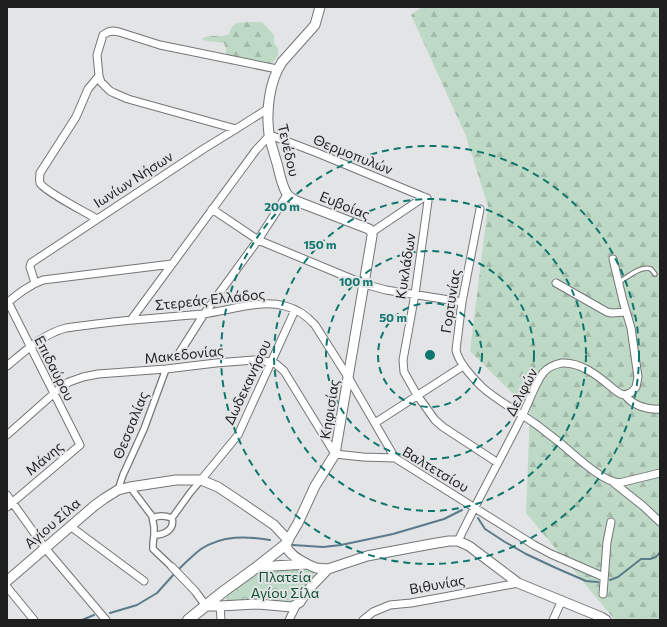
<svg xmlns="http://www.w3.org/2000/svg" width="667" height="627" viewBox="0 0 667 627" font-family="Commissioner,sans-serif">
  <style>
    .forest { fill: url(#forest-firs) }
    .park { fill: url(#park-crowns) }
    .lines { fill: none; stroke-linecap: round; stroke-linejoin: round }
    .stream { stroke: #5b7b8a; stroke-width: 2 }
    .service-casing { stroke: #747577; stroke-width: 5.5 }
    .pedestrian-casing { stroke: #747577; stroke-width: 8 }
    .minor-casing { stroke: #747577; stroke-width: 9 }
    .tertiary-casing { stroke: #747577; stroke-width: 11 }
    .secondary-casing { stroke: #747577; stroke-width: 12 }
    .service { stroke: #fff; stroke-width: 3.5 }
    .pedestrian { stroke: #fff; stroke-width: 5.5 }
    .minor { stroke: #fff; stroke-width: 7 }
    .tertiary { stroke: #fff; stroke-width: 9 }
    .secondary { stroke: #fff; stroke-width: 10 }
    .ring { fill: none; stroke: #0f766e; stroke-width: 2; stroke-dasharray: 7 5 }
    .labels { text-anchor: middle; dominant-baseline: central; stroke-width: 4; stroke-linejoin: round; paint-order: stroke }
    .street-label { font-size: 14px; fill: #1f1f20; stroke: #e3e4e6 }
    .park-label { font-size: 14px; fill: #0f522f; stroke: #e3e4e6 }
    .centre { fill: #0f766e; stroke: #e3e4e6; stroke-width: 2 }
    .ring-label { font-size: 12px; text-anchor: middle; font-weight: bold; fill: #0f766e; stroke: #e3e4e6; stroke-width: 4; stroke-linejoin: round; paint-order: stroke }
  </style>
  <defs>
    <pattern id="forest-firs" width="22" height="20" patternUnits="userSpaceOnUse"><rect width="22" height="20" fill="#bed9c6"/><path d="M5 1l3.5 6h-7zM16 11l3.5 6h-7z" fill="#a3baaa"/></pattern>
    <pattern id="park-crowns" width="20" height="18" patternUnits="userSpaceOnUse"><rect width="20" height="18" fill="#bed9c6"/><path d="M2 6a3 3 0 1 1 6 0M12 15a3 3 0 1 1 6 0" fill="none" stroke="#a3baaa"/></pattern>
  </defs>
  <rect width="100%" height="100%" fill="#e3e4e6"/>
  <path class="forest" d="M422 7H660V620H615L526 513 530 411 470 351 488 206 466 136 411 15Z
    M248 22H262L274 35V43L278 48V55L271 65 226 55V49L224 43C215 41 210 43 202 39 211 32 219 39 229 34 233 22 236 23 248 22Z"/>
  <path class="park" d="M310 567 314 570V576L298 596 291 601 283 603 273 601 254 600 232 603 227 600V594L251 575 265 570Z"/>
  <g class="lines">
    <path class="stream" d="M478 518 485 529 505 542 526 554 556 568 586 581 598 582
      M293 545 323 547 341 545 393 534 444 519 462 510
      M178 570C185 563 193 555 201 549 223 535 246 536 270 540
      M610 580 618 577 641 559H650L656 557 660 552
      M110 613 137 605 157 593 175 573
      M82 620 94 615"/>
    <defs>
      <path id="service" d="M619 282C628 277 641 265 651 269L655 274"/>
      <path id="pedestrian" d="M130 487 152 516 154 527V535
        M118 490 123 475 144 429 166 369
        M153 518C159 515 166 516 172 518
        M172 567 153 549V544L154 535C164 535 175 530 172 518L190 493 201 480"/>
      <path id="minor" d="M236 129 128 99 114 93 110 91 101 82 99 76 97 55 103 35 108 32 113 31 119 32 160 45 277 69
        M212 209 258 240 364 284 386 290 462 302
        M480 209 462 302 456 350C458 362 473 378 482 387 499 402 519 412 537 425 547 433 557 440 566 448 579 459 602 481 619 483L660 473
        M97 219C87 213 44 191 40 183 39 180 40 176 40 173L76 117 88 89 99 76
        M372 232 424 197
        M613 259 623 301 631 328 638 377 636 387 632 392 625 395
        M35 283 30 267 31 263 205 148 236 129 269 108
        M556 283 607 312 612 313 626 312
        M7 303C18 294 29 285 43 280L172 264
        M131 320 256 150 270 135 315 152 424 197 427 198 428 201 415 294 403 360 404 372 417 395 435 420 443 427 498 463
        M180 352 204 314 258 240 287 195
        M7 366C25 351 43 334 66 328 88 325 110 322 133 320 156 318 180 316 203 314 228 311 259 299 285 306 297 309 307 316 315 325L348 377 395 458
        M375 423 463 366
        M7 435 60 388 69 382 83 377 98 374 166 369 216 363 254 360 271 362 276 364 284 371 335 454 363 457 395 458 534 545 551 554 604 577
        M201 480 238 435 295 310
        M614 483 643 506 660 522
        M7 495 45 548 106 620
        M7 507 80 445 8 302
        M70 526 144 581
        M458 541C477 501 499 462 519 422 528 406 533 387 543 373 547 368 555 364 562 363 580 362 597 375 610 386 615 390 619 395 625 395 633 406 648 410 660 409
        M172 567 195 591 206 606
        M7 587 34 620
        M603 594 607 542 611 522
        M220 606 221 620
        M289 620 297 604
        M363 620 373 612 390 605 411 603 444 597 518 583
        M553 620 562 600"/>
      <path id="tertiary" d="M285 545C290 555 298 559 307 564
        M257 567 307 564 316 568 328 569 367 556 431 544 449 541H458L469 546 518 583 601 617 606 620
        M7 581 94 506 105 498 118 490 130 487 176 480H201L218 487 242 503 274 525 288 540 298 523 315 486 335 454 372 236V232L369 229 296 201C293 199 289 197 287 194 282 186 280 176 278 167 275 156 271 145 269 134 266 111 269 82 282 62L315 25 320 7
        M206 606H220L258 604 292 607 300 602 307 591 328 569"/>
      <path id="secondary" d="M188 620 224 591 257 567 285 545 288 540"/>
    </defs>
    <use href="#service" class="service-casing"/>
    <use href="#pedestrian" class="pedestrian-casing"/>
    <use href="#minor" class="minor-casing"/>
    <use href="#tertiary" class="tertiary-casing"/>
    <use href="#secondary" class="secondary-casing"/>
    <use href="#service" class="service"/>
    <use href="#pedestrian" class="pedestrian"/>
    <use href="#minor" class="minor"/>
    <use href="#tertiary" class="tertiary"/>
    <use href="#secondary" class="secondary"/>
  </g>
  <g class="ring">
    <circle cx="430" cy="355" r="52"/>
    <circle cx="430" cy="355" r="104"/>
    <circle cx="430" cy="355" r="156"/>
    <circle cx="430" cy="355" r="209"/>
  </g>
  <g class="labels">
    <g class="street-label">
      <text transform="translate(289 150) rotate(77)">Τενέδου</text>
      <text transform="translate(353 154) rotate(22)">Θερμοπυλών</text>
      <text transform="translate(133 179) rotate(-33)">Ιωνίων Νήσων</text>
      <text transform="translate(345 205) rotate(22)">Ευβοίας</text>
      <text transform="translate(405 266) rotate(-81)">Κυκλάδων</text>
      <text transform="translate(210 299) rotate(-6)">Στερεάς Ελλάδος</text>
      <text transform="translate(450 301) rotate(-81)">Γορτυνίας</text>
      <text transform="translate(184 354) rotate(-6)">Μακεδονίας</text>
      <text transform="translate(55 368) rotate(63)">Επιδαύρου</text>
      <text transform="translate(247 382) rotate(-65)">Δωδεκανήσου</text>
      <text transform="translate(521 392) rotate(-62)">Δελφών</text>
      <text transform="translate(329 409) rotate(-81)">Κηφισίας</text>
      <text transform="translate(130 425) rotate(-68)">Θεσσαλίας</text>
      <text transform="translate(44 458) rotate(-40)">Μάνης</text>
      <text transform="translate(436 469) rotate(31)">Βαλτετσίου</text>
      <text transform="translate(52 523) rotate(-41)">Αγίου Σίλα</text>
      <text transform="translate(437 584) rotate(-10)">Βιθυνίας</text>
    </g>
    <g class="park-label">
      <text x="285" y="576">Πλατεία<tspan x="285" dy="16">Αγίου Σίλα</tspan></text>
    </g>
  </g>
  <circle cx="430" cy="355" r="6" class="centre"/>
  <g class="ring-label">
    <text x="282" y="211">200 m</text>
    <text x="320" y="249">150 m</text>
    <text x="356" y="286">100 m</text>
    <text x="393" y="322">50 m</text>
  </g>
  <rect width="667" height="627" fill="none" stroke="#1f1f20" stroke-width="16"/>
</svg>
